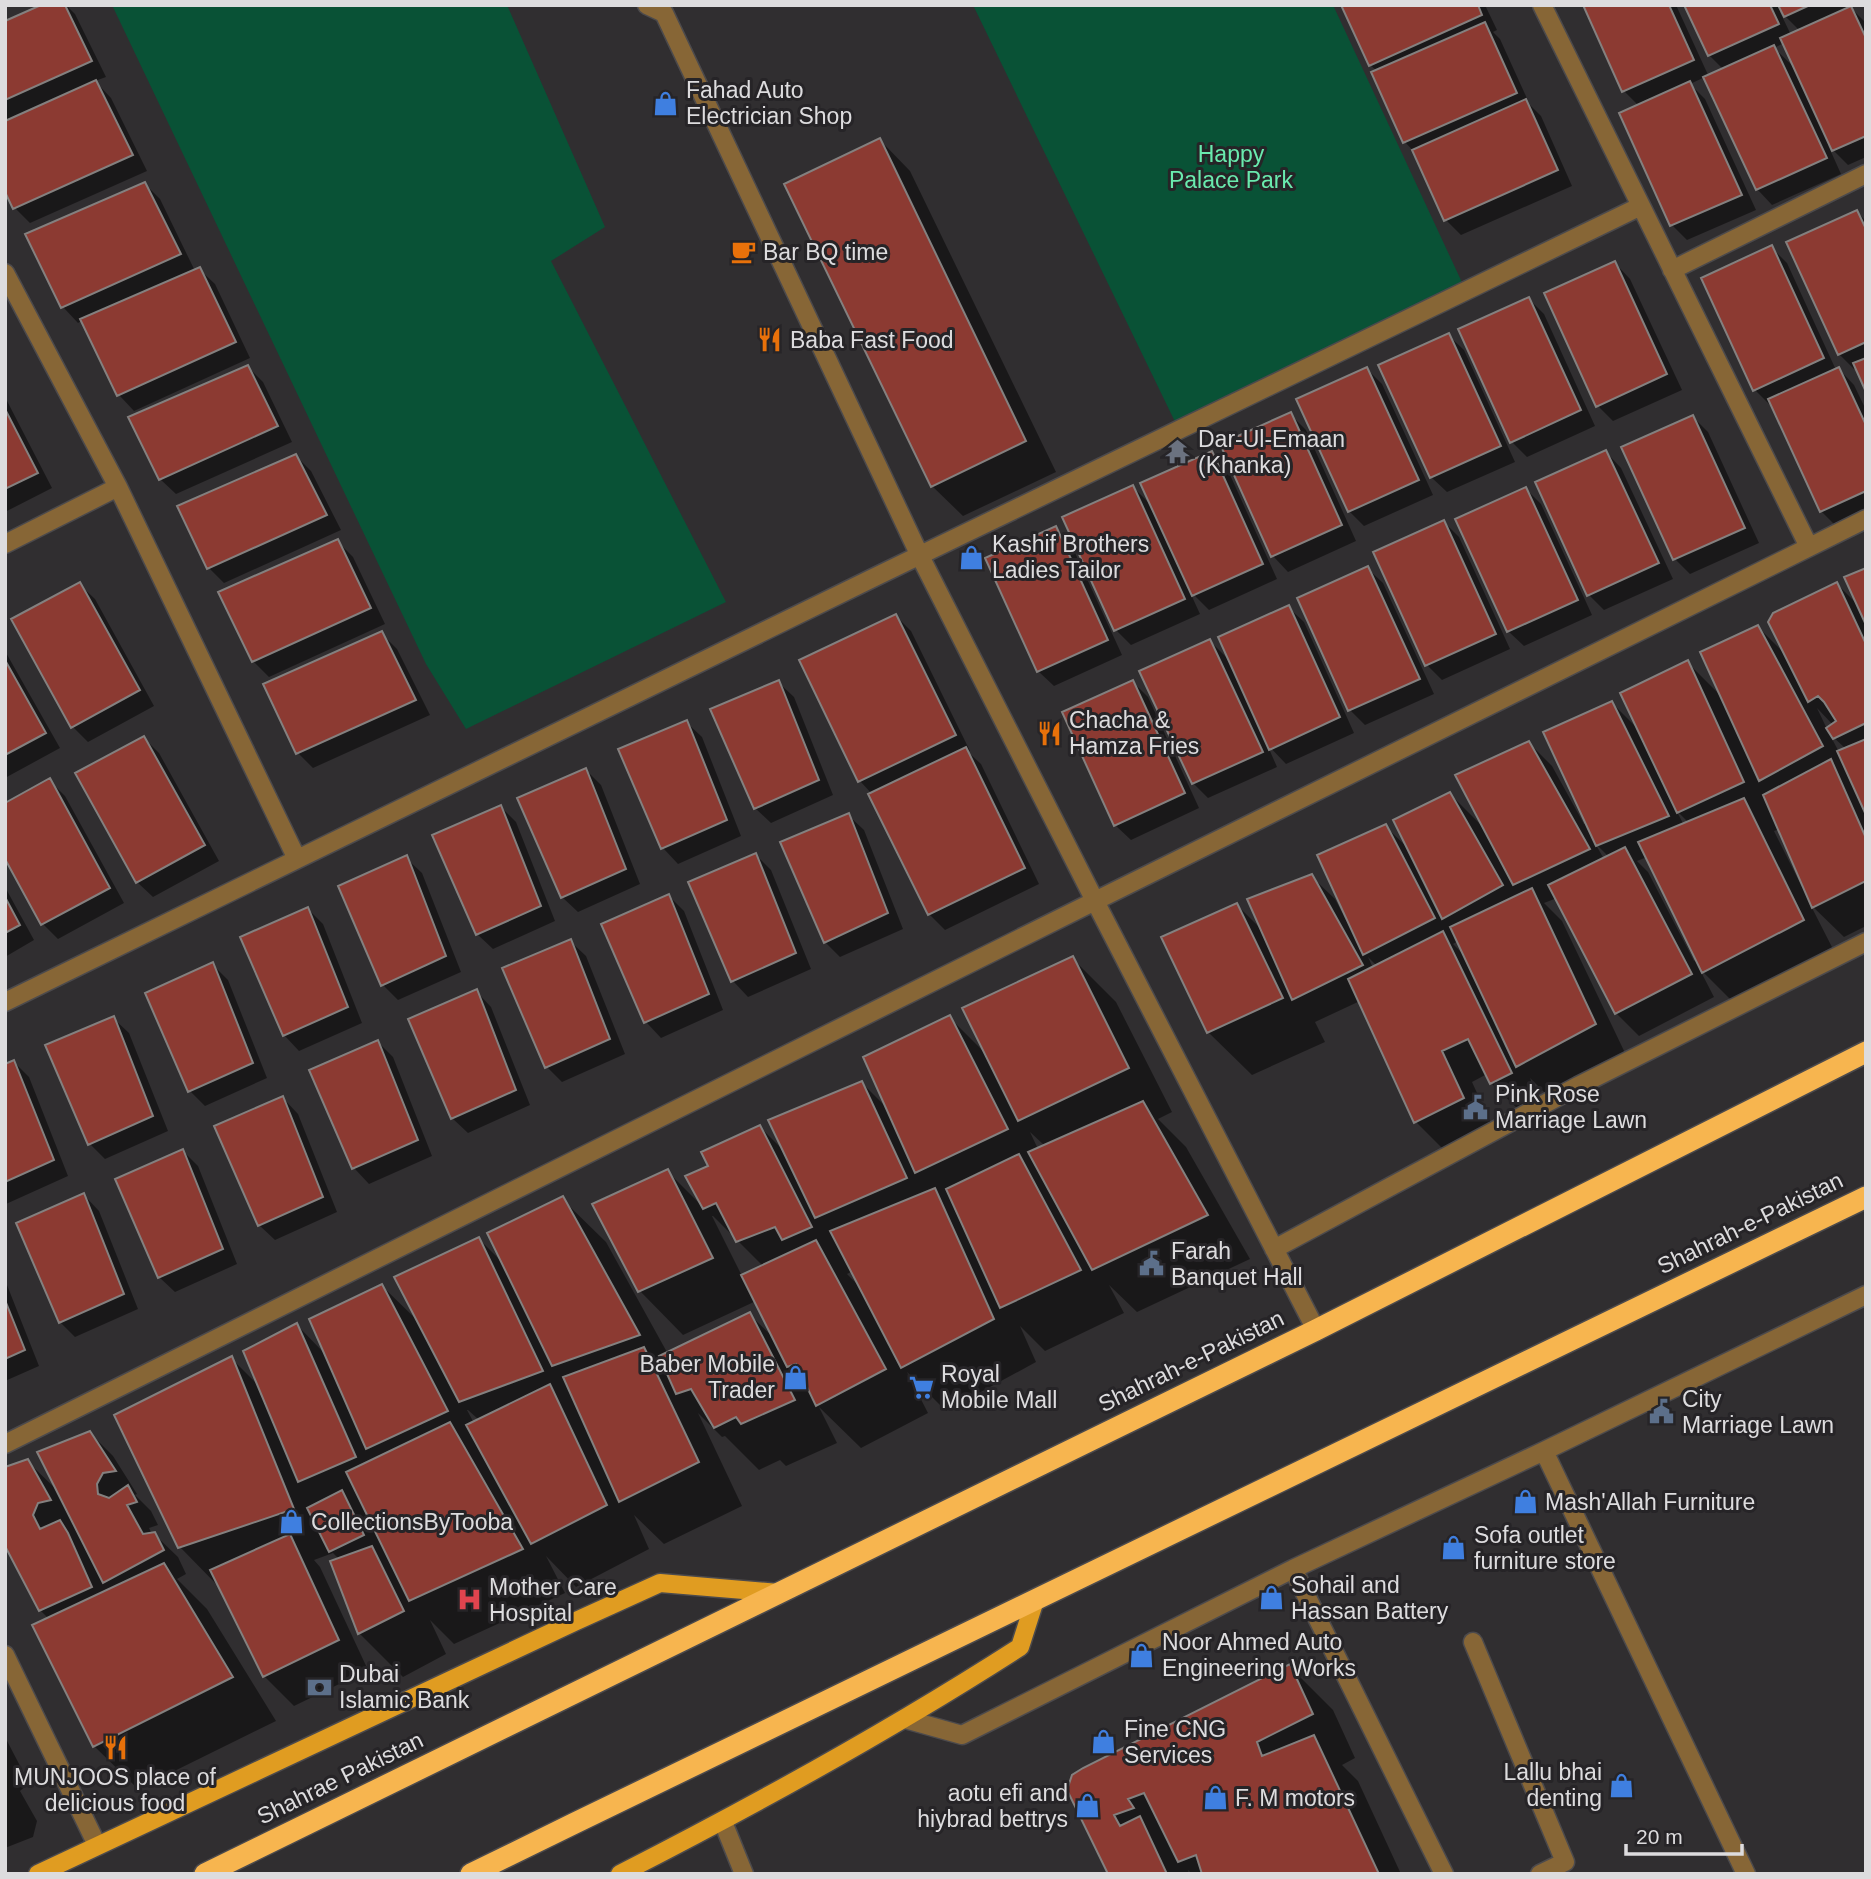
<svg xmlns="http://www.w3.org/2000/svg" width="1871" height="1879" viewBox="0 0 1871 1879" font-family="Helvetica,sans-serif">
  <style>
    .green { fill: #095236 }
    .shadow { fill: #0007; fill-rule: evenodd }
    .building { fill: #8c3a32; stroke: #84807f; stroke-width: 2 }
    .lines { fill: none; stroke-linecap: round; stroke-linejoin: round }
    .minor-casing { stroke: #4c4a4c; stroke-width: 21 }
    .major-casing { stroke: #4c4a4c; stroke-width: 21 }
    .highway-casing { stroke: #4c4a4c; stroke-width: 24 }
    .minor { stroke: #876636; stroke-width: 18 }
    .major { stroke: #e09c21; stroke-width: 18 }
    .highway { stroke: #f7b54f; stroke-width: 21 }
    .labels { text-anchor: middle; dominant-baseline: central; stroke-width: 6; stroke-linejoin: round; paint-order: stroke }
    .poi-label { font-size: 23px; fill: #dddcde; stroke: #262427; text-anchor: start }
    .park-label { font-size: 23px; fill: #69eaae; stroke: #262427 }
    .street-label { font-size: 23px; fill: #dddcde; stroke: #262427 }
  </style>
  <rect width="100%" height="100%" fill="#302e30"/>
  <path class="green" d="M112 5H507L605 227 551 261 726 602 466 729 426 664Z
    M973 5H1333L1466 291 1179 430Z"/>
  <path class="shadow" d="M46 5H66L75 14 106 77 95 81 111 98 147 171 30 223 15 208 5 188V23Z
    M1343 5H1485L1497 30 1493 32 1500 39 1530 105 1541 116 1572 186 1461 235 1446 220 1416 154 1405 142 1373 73 1377 71 1370 65Z
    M1585 5H1676L1709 77 1724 70 1709 55 1686 5H1858L1851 8 1866 23V157L1848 165 1828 145 1841 174 1772 205 1757 189 1705 77 1690 84 1705 99 1756 210 1687 240 1672 225 1639 106 1624 91ZM1780 12H1781L1800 31 1791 35ZM1784 43 1796 69 1774 48Z
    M880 140 910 171 1056 472 963 516 932 486Z
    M145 184 160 199 195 271 199 269 215 284 250 358 134 411 119 395 83 320 78 323 63 307Z
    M1857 212 1866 221V388L1857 368 1854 369 1839 354Z
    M1771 247 1787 263 1836 370 1839 369 1854 385 1866 410V513L1836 526 1821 511 1772 404 1770 405 1754 389Z
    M1615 263 1630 279 1682 390 1613 421 1598 406Z
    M1529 299 1544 314 1595 426 1527 457 1512 442Z
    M1448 335 1464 350 1515 462 1447 492 1431 477Z
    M248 367 263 382 292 442 176 494 160 479Z
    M1367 369 1382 384 1433 495 1364 526 1349 511Z
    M5 397 52 488 5 512Z
    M1290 414 1306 430 1356 541 1288 572 1273 556Z
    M1693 417 1708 432 1759 543 1690 574 1675 559Z
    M1606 452 1621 468 1673 579 1604 610 1589 595Z
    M1211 453 1227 468 1277 579 1209 610 1189 590 1200 614 1131 645 1116 630 1133 487 1153 507Z
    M296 456 311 471 341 530 224 583 209 568Z
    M1526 489 1541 504 1592 615 1524 646 1508 631Z
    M1444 522 1459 537 1510 649 1442 680 1427 665Z
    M1056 528 1071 544 1122 655 1054 686 1038 671Z
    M337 541 353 557 385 624 269 677 253 661Z
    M1367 568 1383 583 1434 694 1365 725 1350 710Z
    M1866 570V926L1844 937 1810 904 1834 951 1734 1003 1699 968 1714 997 1639 1036 1616 1013 1557 898 1544 903 1562 921 1626 1055 1548 1096 1530 1078 1542 1103 1522 1113 1491 1083 1487 1074 1472 1082 1493 1128 1446 1152 1416 1122 1360 1001 1315 1022 1325 1042 1252 1075 1208 1032 1237 905 1263 931 1311 876 1335 899 1346 920 1349 919 1385 826 1409 849 1450 794 1484 828 1529 743 1552 766 1584 824 1587 823 1612 703 1639 730 1688 663 1721 696 1758 627 1786 655 1837 584 1859 606ZM1817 708 1833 725 1827 729ZM1830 735H1831L1846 749 1839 752ZM1677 812H1678L1689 823 1684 825ZM1780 829 1805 886 1802 887 1774 831ZM1596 845H1597L1609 857 1604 859ZM1647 857 1697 959 1694 961 1648 872 1637 861ZM1458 941 1465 956 1453 944ZM1368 957 1377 966 1373 968Z
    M79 584 95 599 154 706 88 742 73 727Z
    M1288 607 1304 622 1354 733 1286 764 1267 744 1277 767 1208 798 1193 783 1210 641 1230 661Z
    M896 616 911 631 970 751 968 752 981 764 1039 884 945 930 929 914 872 794 860 781Z
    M382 634 397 649 430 715 313 768 298 753Z
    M5 651 60 748 5 778Z
    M778 682 794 697 833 795 771 823 755 808Z
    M1133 682 1148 697 1199 808 1131 840 1115 825Z
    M686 722 702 737 741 836 678 864 663 848Z
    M144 738 159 753 219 861 153 897 137 882Z
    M586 770 601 785 640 884 578 912 562 897Z
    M50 781 65 796 124 903 58 939 43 924 5 855Z
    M501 807 516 822 555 921 493 949 477 934Z
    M848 815 864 830 903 929 840 957 825 942Z
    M756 855 771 870 811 969 748 997 733 981Z
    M406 858 422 873 461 972 398 1000 383 985Z
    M5 887 34 940 5 957Z
    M669 896 684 911 723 1010 661 1038 646 1022 603 925Z
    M308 909 323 924 362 1023 299 1051 284 1035Z
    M570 941 586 956 625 1054 562 1082 547 1067Z
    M1072 958 1116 1002 1172 1112 1158 1119 1186 1147 1250 1259 1137 1312 1109 1285 1124 1313 1045 1351 1020 1326 1036 1362 946 1411 907 1372 928 1413 861 1448 819 1407 837 1443 786 1466 780 1460 759 1470 725 1436 722 1437 698 1413 742 1506 664 1544 634 1515 649 1549 576 1587 546 1556 565 1593 454 1644 430 1620 446 1654 403 1677 359 1633 340 1560 333 1553 314 1560 320 1567 368 1670 294 1706 264 1676 220 1588 180 1547 232 1359 260 1387 297 1325 327 1356 382 1286 418 1321 479 1239 504 1264 562 1199 606 1242 668 1354 749 1314 774 1338 756 1301 683 1335 640 1291 595 1205 668 1172 702 1206 710 1167 760 1127 785 1152 862 1083 889 1110 949 1017 985 1053ZM1030 1132 1045 1146 1038 1149ZM712 1216H713L763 1266 742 1276ZM853 1271 860 1287 847 1274ZM467 1410H468L479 1420 474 1423Z
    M213 965 228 980 267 1078 205 1106 190 1091Z
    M476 991 491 1007 530 1105 468 1133 452 1118Z
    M113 1018 129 1033 168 1131 105 1159 90 1144Z
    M378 1042 393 1057 432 1156 369 1184 354 1168 312 1071Z
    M14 1062 29 1077 68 1176 6 1204 5 1066Z
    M283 1098 298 1114 337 1212 275 1240 259 1225Z
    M183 1151 198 1166 237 1264 175 1292 159 1277Z
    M84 1195 99 1211 138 1309 75 1337 60 1322Z
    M5 1280 39 1366 5 1381Z
    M90 1433 113 1456 137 1494 135 1495 151 1511 158 1525 149 1528 152 1534H154L178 1557 186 1574 177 1579 207 1609 276 1721 138 1789 94 1746 49 1619 40 1610 27 1461 58 1491Z
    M1289 1666 1333 1710 1355 1758 1342 1765 1358 1781 1401 1874H1192L1188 1870 1189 1874H1110L1069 1790Z
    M5 1737 29 1783 20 1791 37 1821 33 1837 5 1848Z"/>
  <path class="building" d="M41 5H65L92 61 5 100V21Z
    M1341 5H1478L1482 15 1369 66Z
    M1583 5H1669L1694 60 1622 92Z
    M1684 5H1770L1779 24 1708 56Z
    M1778 5H1810L1784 17Z
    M1851 6 1866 38V136L1832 151 1780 38Z
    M1485 22 1517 93 1403 143 1371 72Z
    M1774 45 1827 158 1756 190 1703 77Z
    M96 80 133 155 13 209 5 192V121Z
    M1690 81 1742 195 1670 226 1619 113Z
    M1526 99 1558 170 1444 221 1412 150Z
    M880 138 1026 441 931 487 784 184Z
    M145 182 181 254 61 308 25 234Z
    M1857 210 1866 229V342L1838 355 1786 242Z
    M1772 245 1824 358 1753 391 1701 278Z
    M1615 261 1667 374 1596 407 1544 293Z
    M200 267 236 342 117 396 80 319Z
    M1529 297 1581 410 1510 443 1458 329Z
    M1449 333 1501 446 1430 478 1378 365Z
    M1866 358V392L1853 363Z
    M248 365 278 426 159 480 128 417Z
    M1367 367 1419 480 1348 512 1296 399Z
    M1839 367 1866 425V491L1820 512 1768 399Z
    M5 409 38 473 5 489Z
    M1291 412 1342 525 1271 557 1220 444Z
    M1693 415 1745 528 1673 560 1621 447Z
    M1606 450 1659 563 1587 596 1535 482Z
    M1212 451 1263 564 1192 596 1140 483Z
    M296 454 327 515 207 569 177 506Z
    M1133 485 1185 599 1114 631 1062 517Z
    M1526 487 1578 600 1507 632 1455 519Z
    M1444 520 1496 634 1425 666 1373 552Z
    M1056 526 1108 640 1037 672 985 558Z
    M338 539 371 608 252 662 218 592Z
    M1368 566 1420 679 1348 711 1297 598Z
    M1866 568V625L1844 577Z
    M80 582 140 690 71 728 11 619Z
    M1837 582 1866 644V723L1833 739 1826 728 1836 721 1824 702 1818 696 1808 702 1768 622 1773 613Z
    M1289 605 1340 717 1269 750 1218 637Z
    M896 614 956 735 858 782 799 660Z
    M1758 625 1823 746 1759 781 1700 652Z
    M382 631 416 700 296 754 263 684Z
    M1210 639 1263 752 1192 784 1139 671Z
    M5 660 46 733 5 755Z
    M1688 660 1744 782 1677 813 1620 693Z
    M779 680 819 780 754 809 710 709Z
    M1133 680 1185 793 1114 826 1062 712Z
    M1612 701 1669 816 1596 846 1543 732Z
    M687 720 727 820 661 849 618 749Z
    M144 736 205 845 136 883 75 773Z
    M1866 739V815L1837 751Z
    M1529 741 1590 849 1513 885 1455 775Z
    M966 747 1025 868 928 915 868 794Z
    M1831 759 1866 838V881L1812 908 1763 795Z
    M586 768 626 869 561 898 517 798Z
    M50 778 110 888 41 925 5 859V803Z
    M1450 792 1503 885 1442 919 1393 820Z
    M1744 798 1804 920 1702 973 1638 842Z
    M501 805 541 906 476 935 432 835Z
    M849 813 888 913 824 943 780 842Z
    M1386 824 1435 918 1363 955 1317 855Z
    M1625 847 1692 974 1615 1014 1548 885Z
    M756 853 796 953 731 982 688 882Z
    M407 855 446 956 381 986 338 886Z
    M1312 874 1363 965 1292 1000 1247 899Z
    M1532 888 1596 1024 1516 1067 1450 927Z
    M669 894 709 994 644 1023 601 924Z
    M5 897 20 925 5 933Z
    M1237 903 1283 998 1207 1033 1161 937Z
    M308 907 348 1007 283 1036 240 937Z
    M1443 931 1512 1073 1490 1084 1468 1039 1442 1051 1464 1098 1414 1123 1348 979Z
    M571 939 610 1039 545 1068 502 968Z
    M1073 956 1129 1068 1018 1121 962 1008Z
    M213 962 253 1063 188 1092 145 993Z
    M477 989 516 1090 451 1119 408 1019Z
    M950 1015 1008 1129 915 1173 863 1057Z
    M114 1016 153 1116 88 1145 45 1045Z
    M378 1040 418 1140 352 1169 309 1070Z
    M14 1060 54 1160 5 1182V1064Z
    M862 1081 907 1178 815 1218 768 1120Z
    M283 1096 323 1197 258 1226 214 1126Z
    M1143 1101 1208 1215 1092 1270 1028 1152Z
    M760 1125 812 1227 782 1240 775 1227 736 1242 716 1203 703 1209 685 1176 708 1166 701 1152Z
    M183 1149 223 1249 158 1278 115 1179Z
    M1019 1154 1081 1270 1000 1308 946 1189Z
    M668 1169 713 1258 638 1292 592 1204Z
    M935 1188 994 1319 901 1368 830 1231Z
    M84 1193 124 1294 59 1323 16 1223Z
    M563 1196 640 1335 552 1366 487 1233Z
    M479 1237 543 1371 459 1402 394 1277Z
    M816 1240 886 1369 816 1406 796 1364 787 1367 741 1275Z
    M382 1284 448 1411 366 1449 309 1319Z
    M5 1300 25 1350 5 1359Z
    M750 1312 795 1400 741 1424 736 1417 714 1428 691 1389 676 1394 659 1356Z
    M297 1323 356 1457 298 1482 243 1351Z
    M644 1347 699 1462 619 1502 563 1377Z
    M232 1356 294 1509 178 1548 114 1415Z
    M550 1384 607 1505 531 1544 466 1425Z
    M450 1422 523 1549 409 1601 346 1472Z
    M90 1431 116 1471 103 1473 97 1484 98 1494 109 1498 128 1485 137 1502 127 1505 143 1534 155 1532 164 1550 103 1583 37 1452Z
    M28 1459 51 1500 38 1503 33 1515 40 1529 60 1520 68 1533 92 1587 39 1611 5 1546V1467Z
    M342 1490 364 1535 329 1552 307 1508Z
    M290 1534 339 1640 263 1677 210 1570Z
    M372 1546 404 1611 358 1634 330 1561Z
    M164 1563 233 1677 93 1747 32 1625Z
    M1290 1664 1313 1714 1257 1742 1262 1756 1314 1735 1379 1874H1202L1196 1855 1178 1862 1144 1793 1128 1799 1134 1808 1114 1815 1120 1826 1140 1816 1167 1874H1108L1067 1790 1072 1775 1083 1768Z"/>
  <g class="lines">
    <defs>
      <path id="minor" d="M647 5 664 13 920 556 1095 901 1316 1330
        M1542 5 1809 547
        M1672 270 1866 174
        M5 273 118 487 297 859
        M5 544 118 487
        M5 1002 877 576 1641 206
        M1274 1249 1578 1086 1866 942
        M5 1444 1095 901 1866 519
        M1544 1451 1746 1874
        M1293 1569 1444 1874
        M1473 1642 1565 1862 1540 1874
        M5 1655 97 1845
        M905 1719 962 1735 1293 1569 1544 1451 1866 1295
        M723 1822 744 1874"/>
      <path id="major" d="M38 1874 574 1622 660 1583 779 1593
        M620 1874C757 1804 891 1730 1020 1647L1035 1600"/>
      <path id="highway" d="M205 1874 1316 1330 1866 1052
        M471 1874C935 1646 1401 1422 1866 1197"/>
    </defs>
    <use href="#minor" class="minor-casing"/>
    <use href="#major" class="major-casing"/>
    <use href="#highway" class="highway-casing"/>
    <use href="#minor" class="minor"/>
    <use href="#major" class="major"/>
    <use href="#highway" class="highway"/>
  </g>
  <defs>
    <symbol id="shop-bare" viewBox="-9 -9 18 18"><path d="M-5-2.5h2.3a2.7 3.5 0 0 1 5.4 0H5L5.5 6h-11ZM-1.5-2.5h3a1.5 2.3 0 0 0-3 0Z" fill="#3f7fe0" stroke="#262427" stroke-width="2.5" paint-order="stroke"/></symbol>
    <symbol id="cafe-bare" viewBox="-9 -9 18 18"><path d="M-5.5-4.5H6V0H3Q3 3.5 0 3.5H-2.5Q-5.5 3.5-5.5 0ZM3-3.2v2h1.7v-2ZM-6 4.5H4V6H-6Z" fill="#e8710a" stroke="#262427" stroke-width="2.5" paint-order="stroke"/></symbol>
    <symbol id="restaurant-bare" viewBox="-9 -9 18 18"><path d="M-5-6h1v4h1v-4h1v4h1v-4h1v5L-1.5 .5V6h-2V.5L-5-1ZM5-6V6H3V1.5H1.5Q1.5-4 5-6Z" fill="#e8710a" stroke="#262427" stroke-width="2.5" paint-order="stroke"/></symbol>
    <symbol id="temple-bare" viewBox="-9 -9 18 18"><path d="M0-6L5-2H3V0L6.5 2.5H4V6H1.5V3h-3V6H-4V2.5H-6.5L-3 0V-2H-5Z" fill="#6b7280" stroke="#262427" stroke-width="2.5" paint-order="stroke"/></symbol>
    <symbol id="civic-bare" viewBox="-9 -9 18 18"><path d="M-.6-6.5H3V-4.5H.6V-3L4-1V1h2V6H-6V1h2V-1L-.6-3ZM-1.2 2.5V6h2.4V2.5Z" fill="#5c6f8a" stroke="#262427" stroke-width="2.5" paint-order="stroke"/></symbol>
    <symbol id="supermarket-bare" viewBox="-9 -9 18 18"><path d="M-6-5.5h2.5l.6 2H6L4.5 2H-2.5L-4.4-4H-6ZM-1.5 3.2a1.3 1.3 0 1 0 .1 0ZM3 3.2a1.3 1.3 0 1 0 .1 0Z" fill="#3f7fe0" stroke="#262427" stroke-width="2.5" paint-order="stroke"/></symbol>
    <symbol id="hospital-bare" viewBox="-9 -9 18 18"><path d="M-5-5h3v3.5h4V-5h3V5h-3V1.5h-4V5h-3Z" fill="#e0444e" stroke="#262427" stroke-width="2.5" paint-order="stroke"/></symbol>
    <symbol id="bank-bare" viewBox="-9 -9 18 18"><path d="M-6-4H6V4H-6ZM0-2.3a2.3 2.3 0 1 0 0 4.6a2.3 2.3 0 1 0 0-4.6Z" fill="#5c6f8a" stroke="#262427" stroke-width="2.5" paint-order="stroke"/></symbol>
  </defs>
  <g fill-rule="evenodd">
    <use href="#shop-bare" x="648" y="86" width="35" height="35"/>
    <use href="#cafe-bare" x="726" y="234" width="35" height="35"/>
    <use href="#restaurant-bare" x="752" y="322" width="35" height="35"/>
    <use href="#temple-bare" x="1160" y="434" width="35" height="35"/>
    <use href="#shop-bare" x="954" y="540" width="35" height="35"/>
    <use href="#restaurant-bare" x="1032" y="716" width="35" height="35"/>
    <use href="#civic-bare" x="1458" y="1090" width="35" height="35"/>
    <use href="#civic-bare" x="1134" y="1246" width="35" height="35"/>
    <use href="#shop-bare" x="778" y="1360" width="35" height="35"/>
    <use href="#supermarket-bare" x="904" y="1370" width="35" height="35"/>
    <use href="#civic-bare" x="1644" y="1394" width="35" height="35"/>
    <use href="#shop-bare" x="1508" y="1484" width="35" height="35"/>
    <use href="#shop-bare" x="274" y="1504" width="35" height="35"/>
    <use href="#shop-bare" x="1436" y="1530" width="35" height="35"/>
    <use href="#shop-bare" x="1254" y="1580" width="35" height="35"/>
    <use href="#hospital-bare" x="452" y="1582" width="35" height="35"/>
    <use href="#shop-bare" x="1124" y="1638" width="35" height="35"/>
    <use href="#bank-bare" x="302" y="1670" width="35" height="35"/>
    <use href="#shop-bare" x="1086" y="1724" width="35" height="35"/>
    <use href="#restaurant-bare" x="98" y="1730" width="35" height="35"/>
    <use href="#shop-bare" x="1604" y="1768" width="35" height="35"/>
    <use href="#shop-bare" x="1198" y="1780" width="35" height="35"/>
    <use href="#shop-bare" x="1070" y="1788" width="35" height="35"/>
  </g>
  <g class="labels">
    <g class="poi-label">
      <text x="686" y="90">Fahad Auto<tspan x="686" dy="26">Electrician Shop</tspan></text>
      <text x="763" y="252">Bar BQ time</text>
      <text x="790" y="340">Baba Fast Food</text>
      <text x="1198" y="439">Dar-Ul-Emaan<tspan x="1198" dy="26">(Khanka)</tspan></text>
      <text x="992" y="544">Kashif Brothers<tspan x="992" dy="26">Ladies Tailor</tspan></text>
      <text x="1069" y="720">Chacha &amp;<tspan x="1069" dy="26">Hamza Fries</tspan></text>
      <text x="1495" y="1094">Pink Rose<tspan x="1495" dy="26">Marriage Lawn</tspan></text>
      <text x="1171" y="1251">Farah<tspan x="1171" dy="26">Banquet Hall</tspan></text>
      <text x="775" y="1364" text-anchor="end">Baber Mobile<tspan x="775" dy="26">Trader</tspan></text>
      <text x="941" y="1374">Royal<tspan x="941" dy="26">Mobile Mall</tspan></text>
      <text x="1682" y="1399">City<tspan x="1682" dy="26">Marriage Lawn</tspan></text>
      <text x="1545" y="1502">Mash'Allah Furniture</text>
      <text x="311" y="1522">CollectionsByTooba</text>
      <text x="1474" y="1535">Sofa outlet<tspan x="1474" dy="26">furniture store</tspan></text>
      <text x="1291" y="1585">Sohail and<tspan x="1291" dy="26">Hassan Battery</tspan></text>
      <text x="489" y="1587">Mother Care<tspan x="489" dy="26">Hospital</tspan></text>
      <text x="1162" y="1642">Noor Ahmed Auto<tspan x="1162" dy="26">Engineering Works</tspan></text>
      <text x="339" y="1674">Dubai<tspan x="339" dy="26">Islamic Bank</tspan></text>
      <text x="1124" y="1729">Fine CNG<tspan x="1124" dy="26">Services</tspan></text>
      <text x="1602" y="1772" text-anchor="end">Lallu bhai<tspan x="1602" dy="26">denting</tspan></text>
      <text x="115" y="1777" text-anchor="middle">MUNJOOS place of<tspan x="115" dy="26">delicious food</tspan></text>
      <text x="1068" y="1793" text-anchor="end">aotu efi and<tspan x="1068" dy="26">hiybrad bettrys</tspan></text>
      <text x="1235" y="1798">F. M motors</text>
    </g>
    <g class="park-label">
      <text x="1231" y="154">Happy<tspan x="1231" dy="26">Palace Park</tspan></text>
    </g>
    <g class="street-label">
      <text transform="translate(1750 1223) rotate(-26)">Shahrah-e-Pakistan</text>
      <text transform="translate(1191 1361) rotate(-26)">Shahrah-e-Pakistan</text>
      <text transform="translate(340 1778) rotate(-26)">Shahrae Pakistan</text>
    </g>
  </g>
  <rect width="1871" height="1879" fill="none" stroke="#dddcde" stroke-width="14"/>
  <path d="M1626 1844v10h116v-10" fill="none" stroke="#dddcde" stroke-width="3.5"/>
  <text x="1636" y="1844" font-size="21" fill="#dddcde" stroke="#262427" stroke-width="5" paint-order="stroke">20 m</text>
</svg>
